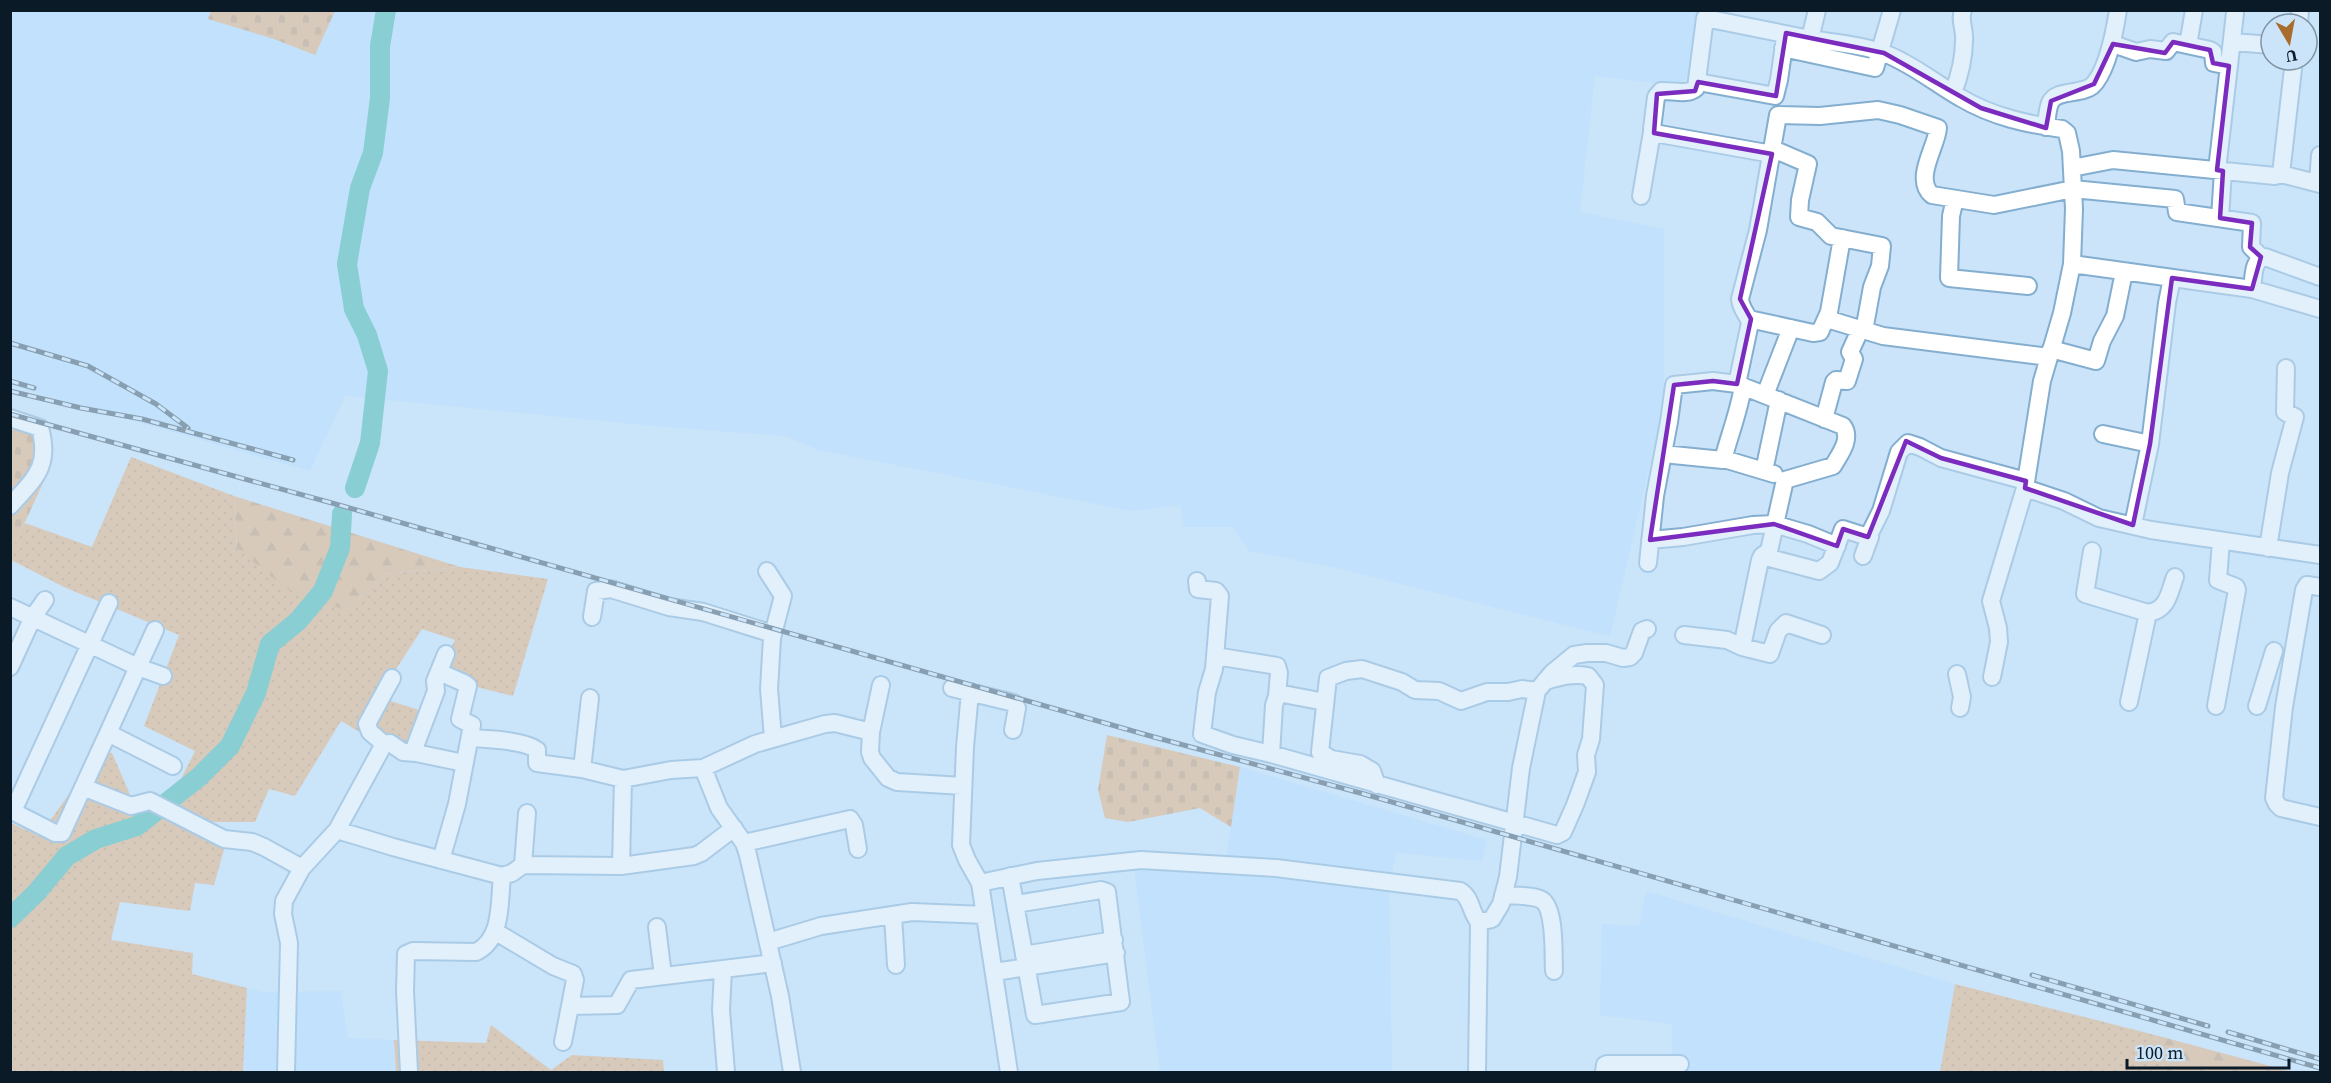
<svg xmlns="http://www.w3.org/2000/svg" width="2331" height="1083" viewBox="0 0 2331 1083" font-family="'Source Serif 4',serif">
  <style>
    .built { fill: #b7defe }
    .grass { fill: url(#grass-dots) }
    .forest { fill: url(#forest-firs) }
    .cemetery { fill: url(#cemetery-stones) }
    .lines { fill: none; stroke-linecap: round; stroke-linejoin: round }
    .river { stroke: #38b3a3; stroke-width: 20 }
    .minor-casing { stroke: #84aecf; stroke-width: 20 }
    .minor { stroke: #fff; stroke-width: 16 }
    .rail-casing { stroke: #394b59; stroke-width: 5 }
    .rail { stroke: #cbe4f9; stroke-width: 3; stroke-dasharray: 9; stroke-linecap: butt }
    .marked { fill: none; stroke: #7b2cbf; stroke-width: 4.5; stroke-linejoin: round }
  </style>
  <defs>
    <pattern id="grass-dots" width="8" height="8" patternUnits="userSpaceOnUse" patternTransform="scale(1.5)"><rect width="8" height="8" fill="#e9aa6f"/><path d="M2 2h.1M6 6h.1" fill="none" stroke="#c69260" stroke-width="1.8" stroke-linecap="round"/></pattern>
    <pattern id="forest-firs" width="22" height="20" patternUnits="userSpaceOnUse" patternTransform="scale(1.5)"><rect width="22" height="20" fill="#e9aa6f"/><path d="M5 1l3.5 6h-7zM16 11l3.5 6h-7z" fill="#c69260"/></pattern>
    <pattern id="cemetery-stones" width="16" height="16" patternUnits="userSpaceOnUse" patternTransform="scale(1.5)"><rect width="16" height="16" fill="#e9aa6f"/><path d="M2 7V4a2 2 0 0 1 4 0v3zM10 15v-3a2 2 0 0 1 4 0v3z" fill="#c69260"/></pattern>
  </defs>
  <rect width="100%" height="100%" fill="#cbe4f9"/>
  <path class="built" d="M10 11H1698L1690 77 1679 86 1595 76 1580 212 1664 229V405L1610 636 1336 568 1249 551 1233 527H1184L1180 505 1132 511 818 450 785 436 665 427 345 396 310 471 11 386Z
    M1240 767 1487 840 1482 861 1397 853 1389 883 1392 1072H1160L1132 853 1226 860Z
    M1646 891 1955 984 1940 1072H1672V1024L1600 1015 1602 924 1639 926Z
    M247 988 262 992 341 991 348 1038 394 1040 396 1072H243Z"/>
  <path class="grass" d="M131 457 234 496 237 548 345 610 386 574 460 567 548 579 513 696 436 677 455 640 422 629 378 697 422 711 405 759 341 721 295 796 269 789 255 822H207L225 846 214 885 195 883 190 911 120 902 111 940 193 953 192 974 247 988 243 1072H11V823L39 836 100 751 112 753 138 813 161 819 195 751 144 726 179 635 64 587 11 560 10 552 25 523 92 547Z
    M1955 984 2155 1035 2164 1072H1940Z
    M491 1025 551 1070 572 1055 663 1060 664 1072H396L394 1040 486 1043Z"/>
  <path class="forest" d="M234 496 460 567 386 574 345 610 285 588 237 548Z
    M2155 1035 2293 1072H2164Z"/>
  <path class="cemetery" d="M211 11V10L335 11 315 55 274 39 208 19Z
    M11 429 47 436 45 479 11 552Z
    M1107 735 1240 767 1231 827 1200 808 1128 822 1105 818 1098 790Z"/>
  <g class="lines">
    <path class="river" d="M355 488 370 443 378 371 367 335 354 309 347 264 360 188 373 153 380 98V46L386 10
      M10 918 36 893 67 856 96 839 137 826 199 777 230 746 256 693 270 644 298 621 323 591 340 548 342 514"/>
    <defs>
      <path id="minor" d="M2299 24 2300 10
        M1810 39C1835 43 1863 45 1886 54 1914 65 1936 84 1961 98 1993 117 2027 124 2062 129L2067 133 2071 151 2074 209 2072 264 2062 313 2042 381 2025 488 1991 601 1998 628 1999 642 1992 677
        M2233 42 2271 45
        M2113 44 2136 52 2150 49 2166 51 2173 42 2210 50 2213 52 2214 63 2229 66
        M2188 45 2194 10
        M1783 48 1875 68 1892 10
        M1698 82 1775 96 1779 80 1785 38
        M1953 93C1960 75 1964 59 1964 40 1965 29 1959 20 1963 10
        M2046 127C2047 120 2047 110 2050 103 2056 89 2081 95 2092 86 2107 72 2115 30 2118 10
        M1773 149 1808 164 1800 200 1799 217 1817 222 1831 236 1882 246 1880 266 1872 287 1864 331
        M1772 154 1654 133 1652 129 1656 97 1661 91C1672 90 1687 96 1696 88L1705 18 1810 39 1817 10
        M2072 168 2113 160 2275 176 2281 174 2294 60
        M2217 170 2235 13
        M2281 174 2320 184
        M2318 183 2320 155
        M1641 196 1652 132
        M1955 199 1951 216 1949 278 2028 286
        M2220 218 2223 171
        M2072 264 2252 289 2320 309
        M2252 289C2254 277 2252 260 2265 257L2320 277
        M1749 319 1813 333 1820 332 1829 312 1842 238
        M1827 319 1883 336 2049 357
        M2051 349 2096 361 2102 341 2115 316 2124 272
        M1737 384 1750 323C1748 314 1741 310 1740 299L1758 230 1778 115 1820 116 1878 110 1900 115 1938 128C1937 146 1913 179 1932 195L1994 205 2073 189 2175 199 2177 212 2252 223 2251 247 2261 257
        M1765 395 1791 328
        M10 418 40 428C51 467 34 479 10 506
        M1824 419 1834 382 1836 380 1847 381 1854 359 1850 352 1860 330
        M2103 434 2150 444
        M1663 454 1723 460C1729 436 1739 412 1743 386
        M1724 459 1774 474
        M1764 471 1779 400
        M2025 488 2064 501 2099 518 2151 530 2320 555
        M2133 525 2150 444 2167 303 2172 278
        M1650 540 1683 537 1753 525 1774 524 1808 534 1837 546
        M2268 548 2280 473 2295 417 2285 412 2286 368
        M2092 551 2085 594 2148 613
        M1762 556 1819 571 1830 563 1843 529 1868 537 1881 511 1899 452 1908 443 1920 447 1941 458 2026 481
        M1863 556 1870 537H1868
        M1648 563 1655 496 1669 422 1674 385 1713 381 1737 384 1843 426C1852 439 1840 454 1833 466L1785 480 1769 551 1762 556 1760 560 1742 647
        M767 571 783 596 772 638 769 689 773 738
        M1197 581 1198 589 1216 591 1220 596 1214 669 1207 692 1202 734 1233 745 1271 754 1557 835 1563 832 1575 805 1587 772 1586 755 1591 739 1595 685 1588 676C1572 673 1560 677 1545 681
        M2320 587 2307 585 2304 590 2284 707 2274 798 2277 804 2281 808 2320 817
        M10 607 138 667 108 733 173 766
        M592 617 596 591 611 589 669 607 703 612 773 634
        M155 630 138 667 163 676
        M1684 635 1727 640 1742 647 1770 654 1778 631 1786 623 1822 635
        M1215 656 1277 666 1279 673 1277 696
        M10 667 33 617 45 600
        M439 672 464 683 468 686 460 719 472 725 457 804 441 860
        M1957 674 1962 697 1960 708
        M881 685 871 732 870 752 872 758 888 778 897 782 963 786
        M952 688 1014 703 1017 708 1013 730
        M970 692 965 747 961 845 967 860 980 883 1009 1072
        M2129 702 2148 613C2168 610 2169 593 2175 577
        M2216 706 2237 590 2236 587 2218 580 2221 541
        M2257 706 2274 651
        M470 738C486 739 524 740 537 750V763L582 769 623 779 671 770 703 768 755 744 825 724 835 723 871 732
        M384 744 370 732 367 724 392 678
        M413 752 436 691 435 681 446 654
        M1271 754 1274 705 1277 696 1283 694 1325 702
        M703 768 719 808 744 843 748 855 780 996 792 1072
        M582 769 590 698
        M1377 785 1372 771 1360 764 1331 759 1320 752 1328 678 1346 671 1362 669 1402 682 1415 690 1439 691 1461 701 1487 692H1508L1522 689 1537 691
        M83 787 131 806 150 801 224 839 252 842 264 847 302 868
        M10 810 55 833H62L108 733
        M13 811 109 603
        M337 830 393 847 502 876
        M744 843 850 819 854 825 858 849
        M523 865 527 813
        M621 866 623 779
        M1010 876 1035 1015 1121 1002 1107 892 1101 890 1016 904
        M980 883 1037 871 1141 860 1276 868 1460 891C1472 898 1470 912 1479 922L1477 1072
        M1503 895C1514 896 1533 895 1542 900 1556 910 1553 955 1554 971
        M893 915 896 965
        M1479 922 1492 919 1501 904 1508 877 1521 768 1537 691 1552 673 1574 655 1587 653H1606L1623 658 1630 657 1634 653 1642 631 1647 629
        M657 927 663 976
        M496 932 553 966 573 974 575 980 570 1006
        M768 942 821 926 912 912 985 915
        M1024 955 1114 940
        M723 970 721 1010 726 1072
        M995 972 1116 953
        M563 1042 570 1006 617 1005 631 980 773 963
        M286 1072 289 943 283 914 284 901 302 868 337 830 384 744 390 743 403 752 416 753 464 763
        M409 1072 405 991 406 954 413 951 476 952C503 939 499 902 502 876L512 873 523 865 621 866 694 856 701 853 734 828
        M1604 1072 1605 1065 1607 1064H1680"/>
    </defs>
    <use href="#minor" class="minor-casing"/>
    <use href="#minor" class="minor"/>
    <defs>
      <path id="rail" d="M10 343 88 366 156 404 188 428
        M10 381 34 388
        M10 391 81 408 142 419 293 460
        M10 414 339 505 1154 737 1364 794 2320 1068
        M2032 975 2208 1026
        M2228 1032 2320 1059"/>
    </defs>
    <use href="#rail" class="rail-casing"/>
    <use href="#rail" class="rail"/>
  </g>
  <path d="M0 0H2331V1083H0ZM1786 33 1884 53 1981 108 2046 128 2051 101 2094 84 2113 44 2165 53 2173 42 2210 50 2213 63 2229 66 2217 170 2223 171 2220 218 2252 223 2250 247 2261 257 2252 289 2172 278 2150 444 2133 525 2025 488 2026 481 1941 458 1906 441 1868 537 1843 529 1837 546 1774 524 1650 540 1674 385 1713 381 1737 384 1751 319 1740 299 1772 154 1654 133 1657 94 1695 91 1698 82 1776 96Z" fill="#cbe4f9" fill-opacity=".55" fill-rule="evenodd"/>
  <path class="marked" d="M1786 33 1884 53 1981 108 2046 128 2051 101 2094 84 2113 44 2165 53 2173 42 2210 50 2213 63 2229 66 2217 170 2223 171 2220 218 2252 223 2250 247 2261 257 2252 289 2172 278 2150 444 2133 525 2025 488 2026 481 1941 458 1906 441 1868 537 1843 529 1837 546 1774 524 1650 540 1674 385 1713 381 1737 384 1751 319 1740 299 1772 154 1654 133 1657 94 1695 91 1698 82 1776 96Z"/>
  <rect width="2331" height="1083" fill="none" stroke="#0a1a26" stroke-width="24"/>
  <g transform="translate(2289 42) rotate(170)"><circle r="28" fill="#cbe4f9" stroke="#7e93a5" stroke-width="1.5"/>
  <path d="M0-4.5L10 22L0 15L-10 22Z" fill="#a86c2e"/>
  <text y="-9" font-size="16" font-weight="bold" text-anchor="middle" fill="#0a1a26">U</text>
  </g>
  <path d="M2127 1059v9h162v-9" fill="none" stroke="#0a1a26" stroke-width="3"/>
  <text x="2136" y="1059" font-size="18" fill="#0a1a26" stroke="#cbe4f9" stroke-width="4.5" paint-order="stroke">100 m</text>
</svg>
